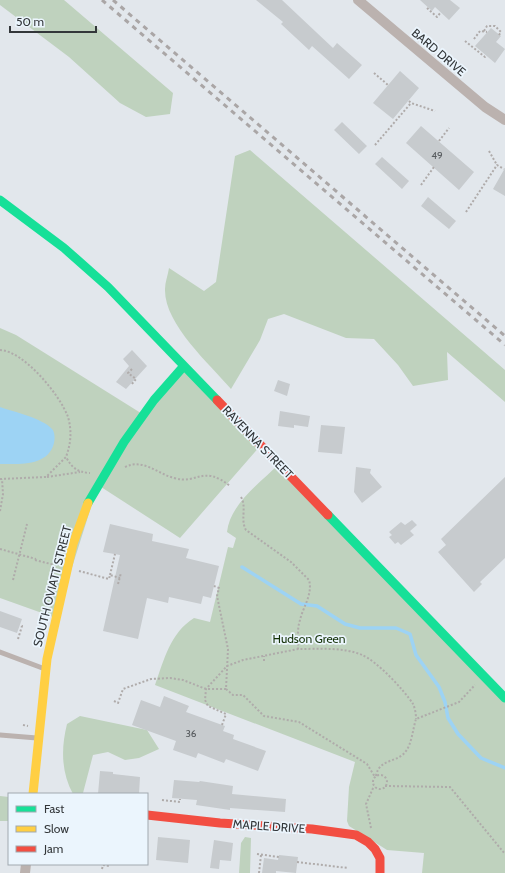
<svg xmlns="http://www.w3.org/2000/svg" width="505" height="873" viewBox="0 0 505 873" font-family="Cabin,sans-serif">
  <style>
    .green { fill: #bfd2be }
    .water { fill: #9dd3f4 }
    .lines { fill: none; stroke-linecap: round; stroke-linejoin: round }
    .stream { stroke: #9dd3f4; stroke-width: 3.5 }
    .building { fill: #c7cbce }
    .path { stroke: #afabaa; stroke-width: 2; stroke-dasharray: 2 2; stroke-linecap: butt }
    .lane { stroke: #bbb2af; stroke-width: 5 }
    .street { stroke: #bbb2af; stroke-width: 10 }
    .fast { stroke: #16e098; stroke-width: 9 }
    .slow { stroke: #ffcf43; stroke-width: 9 }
    .jam { stroke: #f24e42; stroke-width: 9 }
    .rail { stroke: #aaa6a6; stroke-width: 3; stroke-dasharray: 5 5; stroke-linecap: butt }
    .labels { text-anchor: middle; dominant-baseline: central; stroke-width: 3.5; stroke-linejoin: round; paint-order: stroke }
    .number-label { font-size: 10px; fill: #585c5f }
    .street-label { font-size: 12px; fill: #33373a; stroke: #ebf5fd }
    .park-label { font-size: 12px; fill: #133106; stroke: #ebf5fd }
  </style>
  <rect width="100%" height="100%" fill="#e2e7ec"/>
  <path class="green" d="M0 0H64L173 93 170 114 146 117 120 103 69 57 0 5Z
    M250 150 505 370V402L447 352 448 380 413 386 398 365 374 339 346 338 284 314 268 319 260 340 231 389C210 364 164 324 165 289 165 282 168 275 169 268L204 291 216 282 235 156Z
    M0 328 16 335 144 415 183 367 261 445 180 538 98 485 56 618 0 598Z
    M279 464 505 698V873H422L424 853 387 850 349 826 347 821 349 787 355 762 155 685C164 660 170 633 194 618L210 622 228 547 233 548 236 538 227 532C230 504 260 483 279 464Z
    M80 716 147 730 159 749 139 758 125 760 108 752 93 755 83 793 73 794C61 772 61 748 67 724Z
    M0 796 9 797V821H0Z
    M245 837 251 838 250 873H239L241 843Z"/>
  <path class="water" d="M0 407C14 412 42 418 52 429 55 432 55 439 54 443 48 467 18 464 0 464Z"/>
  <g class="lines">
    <path class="stream" d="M242 567 301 604 317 606 345 624 360 628H396L410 634 416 655 439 687 445 702 448 718 458 734 481 758 505 768"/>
  </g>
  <path class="building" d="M256 0H282L333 48 337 43 362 65 349 79 312 46 309 50 281 24 283 22Z
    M420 0H450L460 8 449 20 435 7 432 11Z
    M491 28 501 36 496 42 505 49 495 63 475 46Z
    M400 71 419 88 393 119 373 103Z
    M342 122 367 146 359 154 334 130Z
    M421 126 474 172 459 190 406 143Z
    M382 157 409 181 402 189 375 164Z
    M505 168V196L493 189Z
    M428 197 456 221 449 229 421 206Z
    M132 350 147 366 126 389 116 382 129 366 123 359Z
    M278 380 290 384 287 396 274 391Z
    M280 411 310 416 308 427 294 425V428L278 426Z
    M321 425 345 427 342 454 318 452Z
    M356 467 371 469 370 473 382 487 362 503 354 492Z
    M505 477V558L480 582 482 584 474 592 438 552 446 545 441 539Z
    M412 520 417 525 410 531 414 535 401 545 398 542 395 544 389 537 392 535 389 532 401 522 405 525Z
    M110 524 153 534 152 541 189 549 186 558 219 566 211 598 203 596 201 604 169 597 168 603 147 598 138 639 103 631 120 555 103 552Z
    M0 611 22 619 17 633 0 627Z
    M164 696 189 706 186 712 225 726 223 731 234 735 233 739 266 751 258 771 226 759 224 763 198 753 196 758 173 750 176 741 132 725 141 700 160 707Z
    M100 771 113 772V774L140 777 139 794H98Z
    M174 780 199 782 200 781 233 786 232 794 286 799 285 812 230 808V810L196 805 197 800 172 798Z
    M158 837 190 840 188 863 156 860Z
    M214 840 233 843 231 861 220 860 219 869 210 868Z
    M279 855 298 857 296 873 276 871V873H262L264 858 278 860Z"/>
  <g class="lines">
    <path class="path" d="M427 8 437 17 441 12
      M484 31 487 26H495L501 32 499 35
      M474 39 480 31 487 32
      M465 41 485 57 486 56
      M374 73 388 85
      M409 101 411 103 435 111
      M439 141 449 128
      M375 145 411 103
      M489 151 497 165
      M421 185 434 167
      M466 212 497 165 504 169
      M0 350C24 351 60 395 68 417 72 431 71 443 66 457
      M132 384 136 379 128 373 132 369
      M125 467C143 458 158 474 174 478 198 485 202 464 230 486
      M47 477 80 472
      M0 479 46 477 66 457C72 468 77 472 90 473
      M241 497C247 507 240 520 246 530L291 562 309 580C313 594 303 607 300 620 297 629 298 639 298 649 318 649 344 647 362 655 377 661 404 690 413 704 415 708 416 714 416 719
      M0 511 3 494 2 479
      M0 549 36 559
      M35 560 55 565
      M79 571 109 579 110 575 120 578
      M110 575 115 554
      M13 580 27 524
      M118 584 121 573
      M18 639 22 626 20 625
      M264 661V656
      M226 689 233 695H243L264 716 299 722 367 764 375 777
      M114 701 118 703 123 689 151 679 170 678 183 680 206 689H226L228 649 217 596 219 588 214 586
      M23 725 28 726
      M222 725 226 714 208 706 205 700 206 689 227 666 243 660 298 649
      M373 782a7 7 0 1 1 14 0a7 7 0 1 1-14 0Z
      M376 776C379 758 398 763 406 751 412 743 413 728 416 719L459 702 475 685
      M385 786 450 787 505 854
      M162 800 180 802V799
      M371 828 366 804 374 786
      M257 854 279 857
      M297 862 348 868
      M102 869 103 865 109 866
      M259 873 261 855"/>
    <path class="lane" d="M0 652 45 669
      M0 735 37 738"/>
    <path class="street" d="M358 0 485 107 505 120
      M25 873 26 864"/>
    <path class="fast" d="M0 200 64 248 108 287 217 400
      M88 503 124 442 154 400 183 367
      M328 515 505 698"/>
    <path class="slow" d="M33 794 47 659 73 544 88 503"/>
    <path class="jam" d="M217 400 328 515
      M147 815 220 823 312 829 356 835 368 842 375 849 380 858V873"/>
    <path class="rail" d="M102 0 505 345
      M113 0 505 336"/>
  </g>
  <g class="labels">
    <g class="number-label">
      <text x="437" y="155">49</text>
      <text x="191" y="733">36</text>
    </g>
    <g class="street-label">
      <text transform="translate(439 52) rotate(40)">BARD DRIVE</text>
      <text transform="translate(258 442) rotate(46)">RAVENNA STREET</text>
      <text transform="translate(52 586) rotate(-76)">SOUTH OVIATT STREET</text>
      <text transform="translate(269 826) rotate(4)">MAPLE DRIVE</text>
    </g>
    <g class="park-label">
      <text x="309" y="638">Hudson Green</text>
    </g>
  </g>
  <rect x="8" y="793" width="140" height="72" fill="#ebf5fd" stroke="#a1a9af"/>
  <rect x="16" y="806" width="20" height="6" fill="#16e098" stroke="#a1a9af"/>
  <text x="44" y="813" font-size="12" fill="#33373a">Fast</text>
  <rect x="16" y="826" width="20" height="6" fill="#ffcf43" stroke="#a1a9af"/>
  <text x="44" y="833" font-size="12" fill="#33373a">Slow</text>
  <rect x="16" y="846" width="20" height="6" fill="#f24e42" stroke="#a1a9af"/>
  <text x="44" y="853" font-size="12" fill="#33373a">Jam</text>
  <path d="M10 26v6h86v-6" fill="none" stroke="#33373a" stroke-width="2"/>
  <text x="16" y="26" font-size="12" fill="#33373a" stroke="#ebf5fd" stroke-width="3" paint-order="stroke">50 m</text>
</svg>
